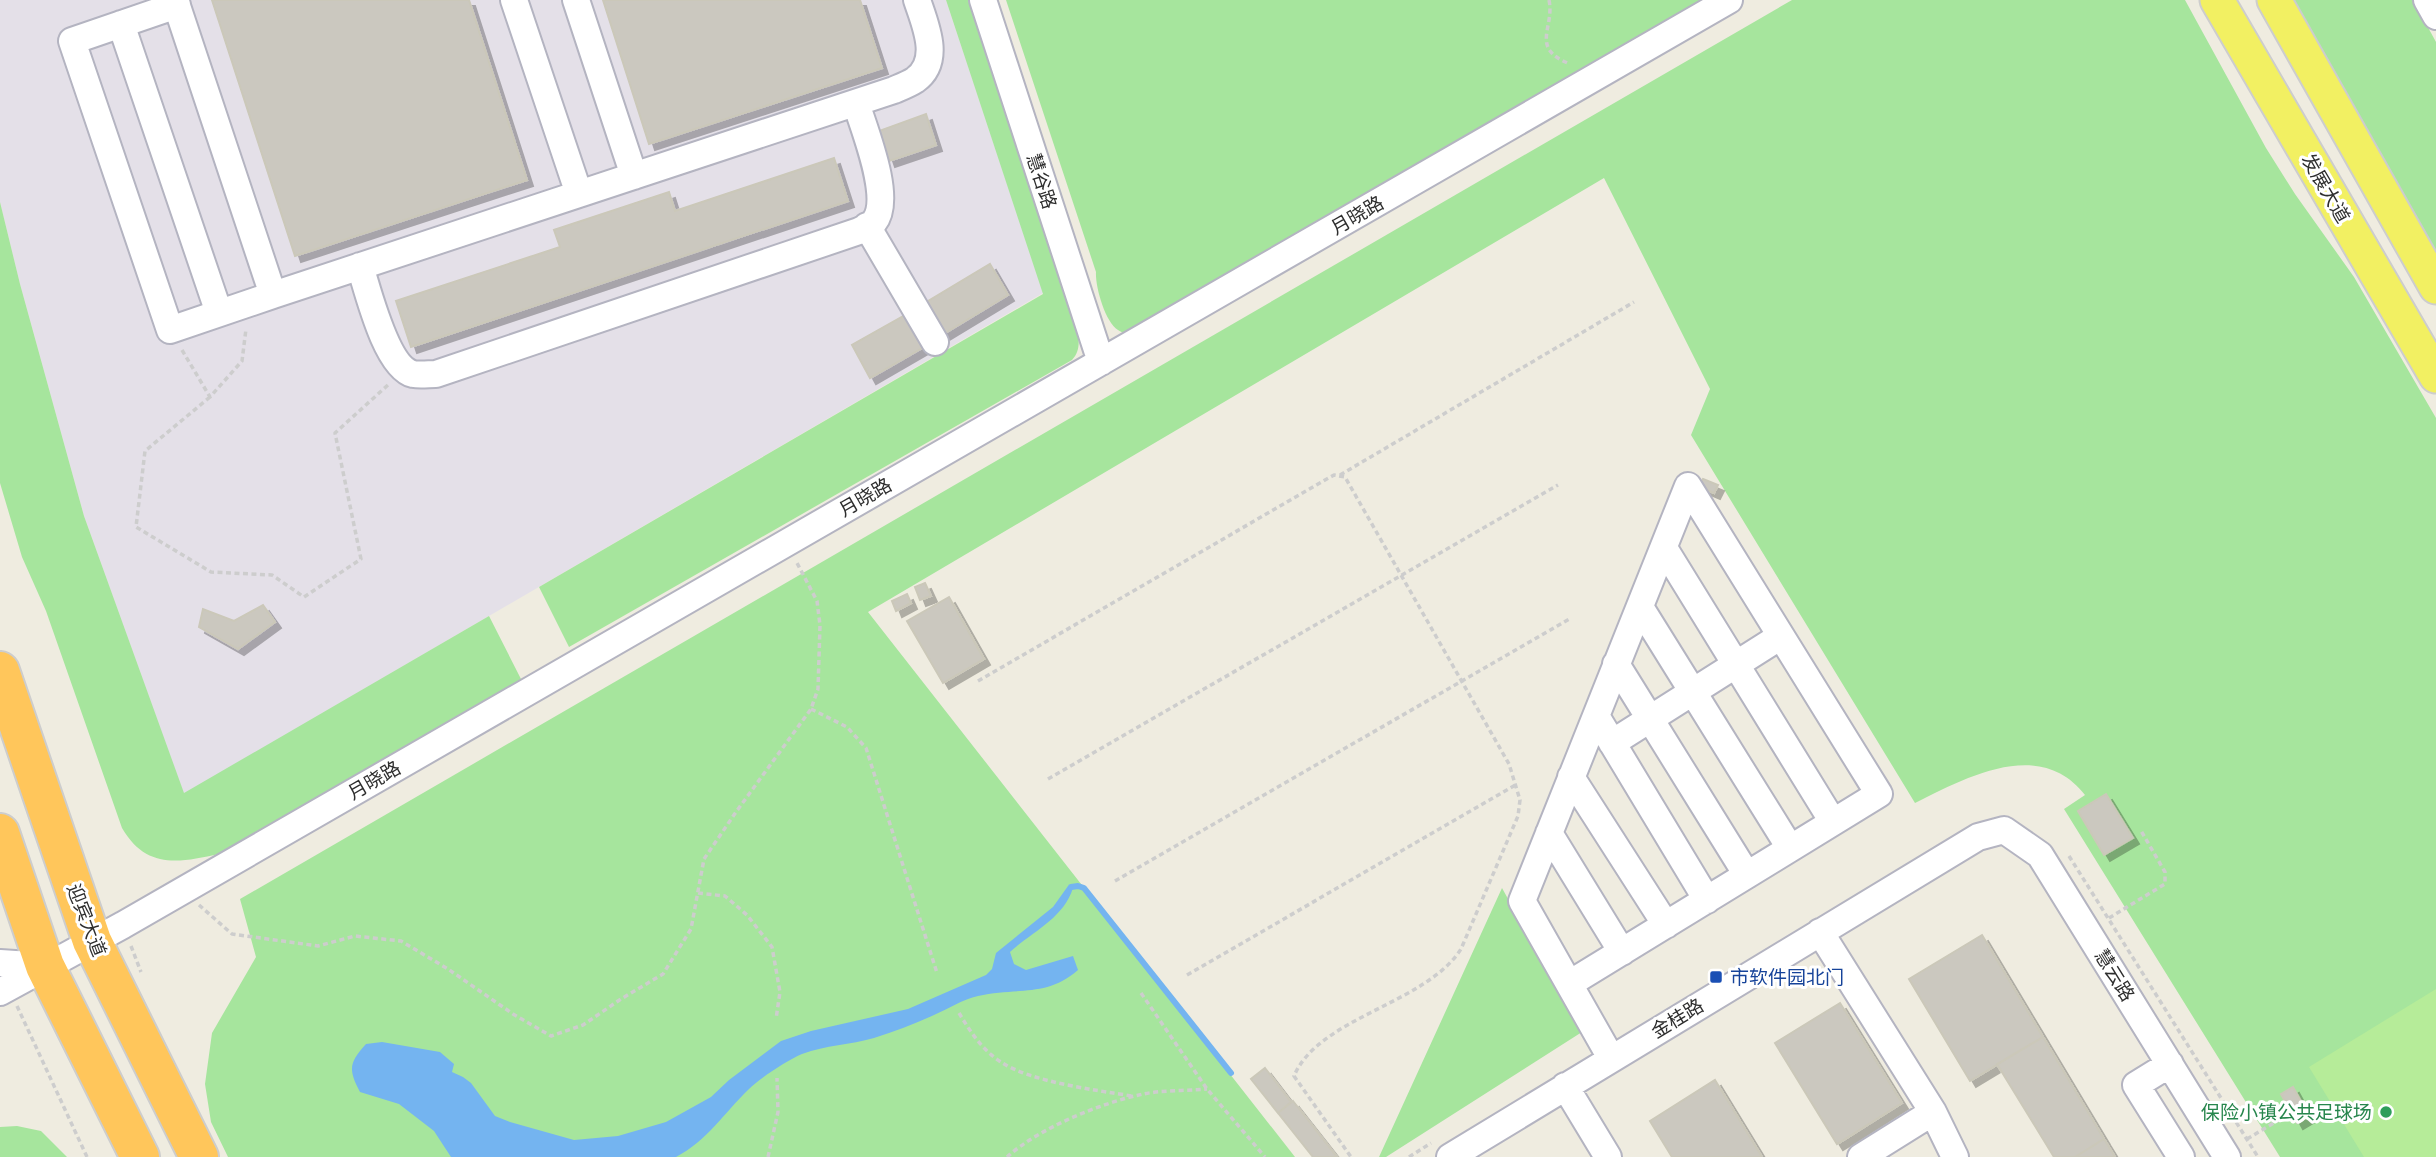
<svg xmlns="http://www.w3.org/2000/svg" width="2436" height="1157" viewBox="0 0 2436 1157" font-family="'Archivo Narrow','Noto Sans SC',sans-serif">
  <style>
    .industrial { fill: #e4e0e8 }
    .green { fill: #a6e59d }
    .pitch { fill: #b6ec99 }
    .water { fill: #74b4f0 }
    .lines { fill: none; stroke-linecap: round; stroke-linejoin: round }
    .stream { stroke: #74b4f0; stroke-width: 6 }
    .building { fill: #cbc8bf; stroke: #cbc8b9; stroke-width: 2; filter: url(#shadow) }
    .minor-casing { stroke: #b4b4c1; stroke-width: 30 }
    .major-casing { stroke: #cdcdcd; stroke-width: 37 }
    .highway-casing { stroke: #cdcdcd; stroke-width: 42 }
    .path { stroke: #cdcdcd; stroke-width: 3.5; stroke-dasharray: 5 3.5; stroke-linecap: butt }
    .minor { stroke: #fff; stroke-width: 26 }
    .major { stroke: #f2f062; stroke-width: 33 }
    .highway { stroke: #ffc65b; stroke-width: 38 }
    .transit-dot { fill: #1a4fb4; stroke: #fff; stroke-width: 2.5 }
    .leisure-dot { fill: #2e9e5b; stroke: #fff; stroke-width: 2.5 }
    .labels { text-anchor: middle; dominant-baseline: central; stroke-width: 6; stroke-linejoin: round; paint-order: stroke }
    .street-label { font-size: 19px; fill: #2e2e2e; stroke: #fff }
    .transit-label { font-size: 19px; fill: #164399; stroke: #fff; text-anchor: start }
    .leisure-label { font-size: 19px; fill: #27864d; stroke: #fff; text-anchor: end }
  </style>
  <defs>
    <filter id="shadow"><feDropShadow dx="6" dy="6" stdDeviation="0" flood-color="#0004"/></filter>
  </defs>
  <rect width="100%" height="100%" fill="#efece0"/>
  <path class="industrial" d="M0 0H946L1043 293 184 794 84 516 20 284 0 202Z"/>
  <path class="green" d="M946 0H968L1078 332C1079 343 1080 351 1072 360L569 647 539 587 1043 294Z
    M1006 0H1715L1134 335C1129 334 1122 333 1118 330 1105 322 1095 286 1096 272Z
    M1792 0H2185L2266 148 2295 194 2354 277 2436 418V1157H2280L2064 809 2085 795C2040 737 1967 777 1915 803L1691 435 1710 389 1604 178 868 612 1295 1157H228L211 1122 205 1084 212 1033 256 957 240 899Z
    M2293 0H2413L2436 42V252L2319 50Z
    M0 202 20 284 84 516 184 793 489 616 522 681 219 854C178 863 146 869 122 828L46 611 22 557 0 483Z
    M1502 888 1582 1032 1386 1157H1379Z
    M17 1126 41 1131 67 1157H0V1127Z"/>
  <path class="pitch" d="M2436 989V1157H2364L2309 1067Z"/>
  <path class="water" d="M1068 886 1073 888C1063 919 1033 931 1010 952L1014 964 1026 970 1073 956 1078 970C1046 998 1016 987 978 996 963 999 948 1009 934 1015 915 1024 895 1031 874 1038 850 1045 826 1045 802 1054 788 1060 760 1078 749 1089 724 1113 707 1141 676 1157H451L434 1131 399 1104 360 1092C348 1069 349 1063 366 1044L382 1042 440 1052 454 1064 452 1072 463 1077 471 1083 495 1116 510 1122 574 1140 618 1136 666 1122 711 1097 729 1080 781 1041 811 1031 908 1009 986 975 992 969 996 953 1053 907Z"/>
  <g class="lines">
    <path class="stream" d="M1071 887 1078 886 1084 888 1231 1073"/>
  </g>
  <path class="building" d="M212 0H469L527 180 295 256Z
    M603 0H860L882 68 649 144Z
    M926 114 936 145 889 161 879 131Z
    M834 158 848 201 411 347 396 301 560 247 554 230 669 192 675 211Z
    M990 264 1008 295 942 335 923 304Z
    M905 315 924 347 870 378 852 345Z
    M1703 479 1718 485 1714 493 1700 487Z
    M925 583 931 596 920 600 915 587Z
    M907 594 911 603 896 611 892 601Z
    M949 597 984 659 943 683 907 621Z
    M263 605 275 622 238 649 199 627 203 609 234 621Z
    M2106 794 2133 838 2104 855 2078 811Z
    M1982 935 2043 1037 1970 1081 1909 979Z
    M1840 1003 1902 1103 1837 1144 1775 1043Z
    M2043 1037 2104 1139 2075 1157H2054L1997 1064Z
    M1265 1068 1291 1102 1278 1113 1251 1079Z
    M1715 1080 1762 1157H1672L1650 1121Z
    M2293 1087 2309 1116 2297 1123 2281 1094Z
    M1293 1101 1337 1157H1313L1278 1113Z
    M2104 1139 2115 1157H2075Z"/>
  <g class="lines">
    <defs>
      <path id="minor" d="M175 0 273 295 894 90C901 87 909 84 915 80 942 61 925 24 917 0
        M514 0 579 194
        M576 0 634 176
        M983 0 1101 362
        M2427 0 2436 16
        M177 5 72 41 170 330 273 295
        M121 24 219 313
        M867 226 935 342
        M360 266C368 291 386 367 413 374 420 375 429 374 436 374L859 231C863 229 871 226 874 222 893 199 864 129 856 103
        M1664 548 1833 822
        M1640 607 1790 848
        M1616 664 1747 875
        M1596 716 1707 900
        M1612 743 1781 636
        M1571 777 1666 925
        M1549 833 1622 952
        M1820 932 1933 1112 1955 1157
        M0 963 45 966
        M1569 984 1879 794 1688 486 1522 901 1611 1058
        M0 992 123 925 1729 0
        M2170 1064 2136 1085 2181 1157
        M1565 1086 1608 1157
        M1450 1157 1978 837 2004 830 2040 855 2227 1157
        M1861 1157 1933 1112"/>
      <path id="major" d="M2217 0 2436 376
        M2274 0 2436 287"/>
      <path id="highway" d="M0 671 92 941 199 1157
        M0 833 45 966 140 1157"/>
    </defs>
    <use href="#minor" class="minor-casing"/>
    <use href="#major" class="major-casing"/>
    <use href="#highway" class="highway-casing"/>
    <path class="path" d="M1549 0C1555 28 1529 48 1570 64
      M182 350 210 397 242 361 246 329
      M210 397 145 451 136 527 211 572 272 575 304 597 361 559 335 433 389 384
      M1340 475 1634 302
      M978 681 1325 480 1334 475 1345 477 1509 764 1520 800 1518 816 1461 949C1426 1004 1319 1017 1294 1076L1351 1157
      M811 709 847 727 866 748 937 973
      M1048 779 1558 485
      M2069 856 2258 1157
      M1115 881 1571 618
      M698 893 725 896 747 915 772 947 780 992 776 1019
      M199 905 232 934 318 946 355 936 401 941 448 969 513 1014 551 1036 583 1025 621 999 663 974 691 929 704 859 736 812 811 709 818 689 820 625 817 601 797 563
      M2109 918 2165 884V872L2140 829
      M131 946 141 972
      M1187 975 1517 784
      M1141 993 1207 1089 1265 1157
      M17 1006 87 1157
      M959 1013C970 1031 982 1050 1001 1062 1031 1082 1095 1090 1132 1096
      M2247 1139 2287 1115
      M768 1157 778 1112 777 1078
      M1007 1157C1039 1128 1101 1103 1143 1094 1163 1090 1186 1091 1207 1089
      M1409 1157 1431 1143"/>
    <use href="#minor" class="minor"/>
    <use href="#major" class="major"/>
    <use href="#highway" class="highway"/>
  </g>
  <rect class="transit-dot" x="1709" y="970" width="14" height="14" rx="3.5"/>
  <circle class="leisure-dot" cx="2386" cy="1112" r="7"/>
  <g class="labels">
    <g class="street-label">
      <text transform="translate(1042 181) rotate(72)">慧谷路</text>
      <text transform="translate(2326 188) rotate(60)">发展大道</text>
      <text transform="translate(1357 215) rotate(-30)">月晓路</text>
      <text transform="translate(865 497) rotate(-30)">月晓路</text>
      <text transform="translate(374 780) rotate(-30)">月晓路</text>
      <text transform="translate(87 920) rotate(69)">迎宾大道</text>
      <text transform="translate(2115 975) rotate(58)">慧云路</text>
      <text transform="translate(1677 1018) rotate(-31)">金桂路</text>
    </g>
    <g class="transit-label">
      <text x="1730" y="977">市软件园北门</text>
    </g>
    <g class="leisure-label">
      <text x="2372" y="1112">保险小镇公共足球场</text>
    </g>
  </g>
</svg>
